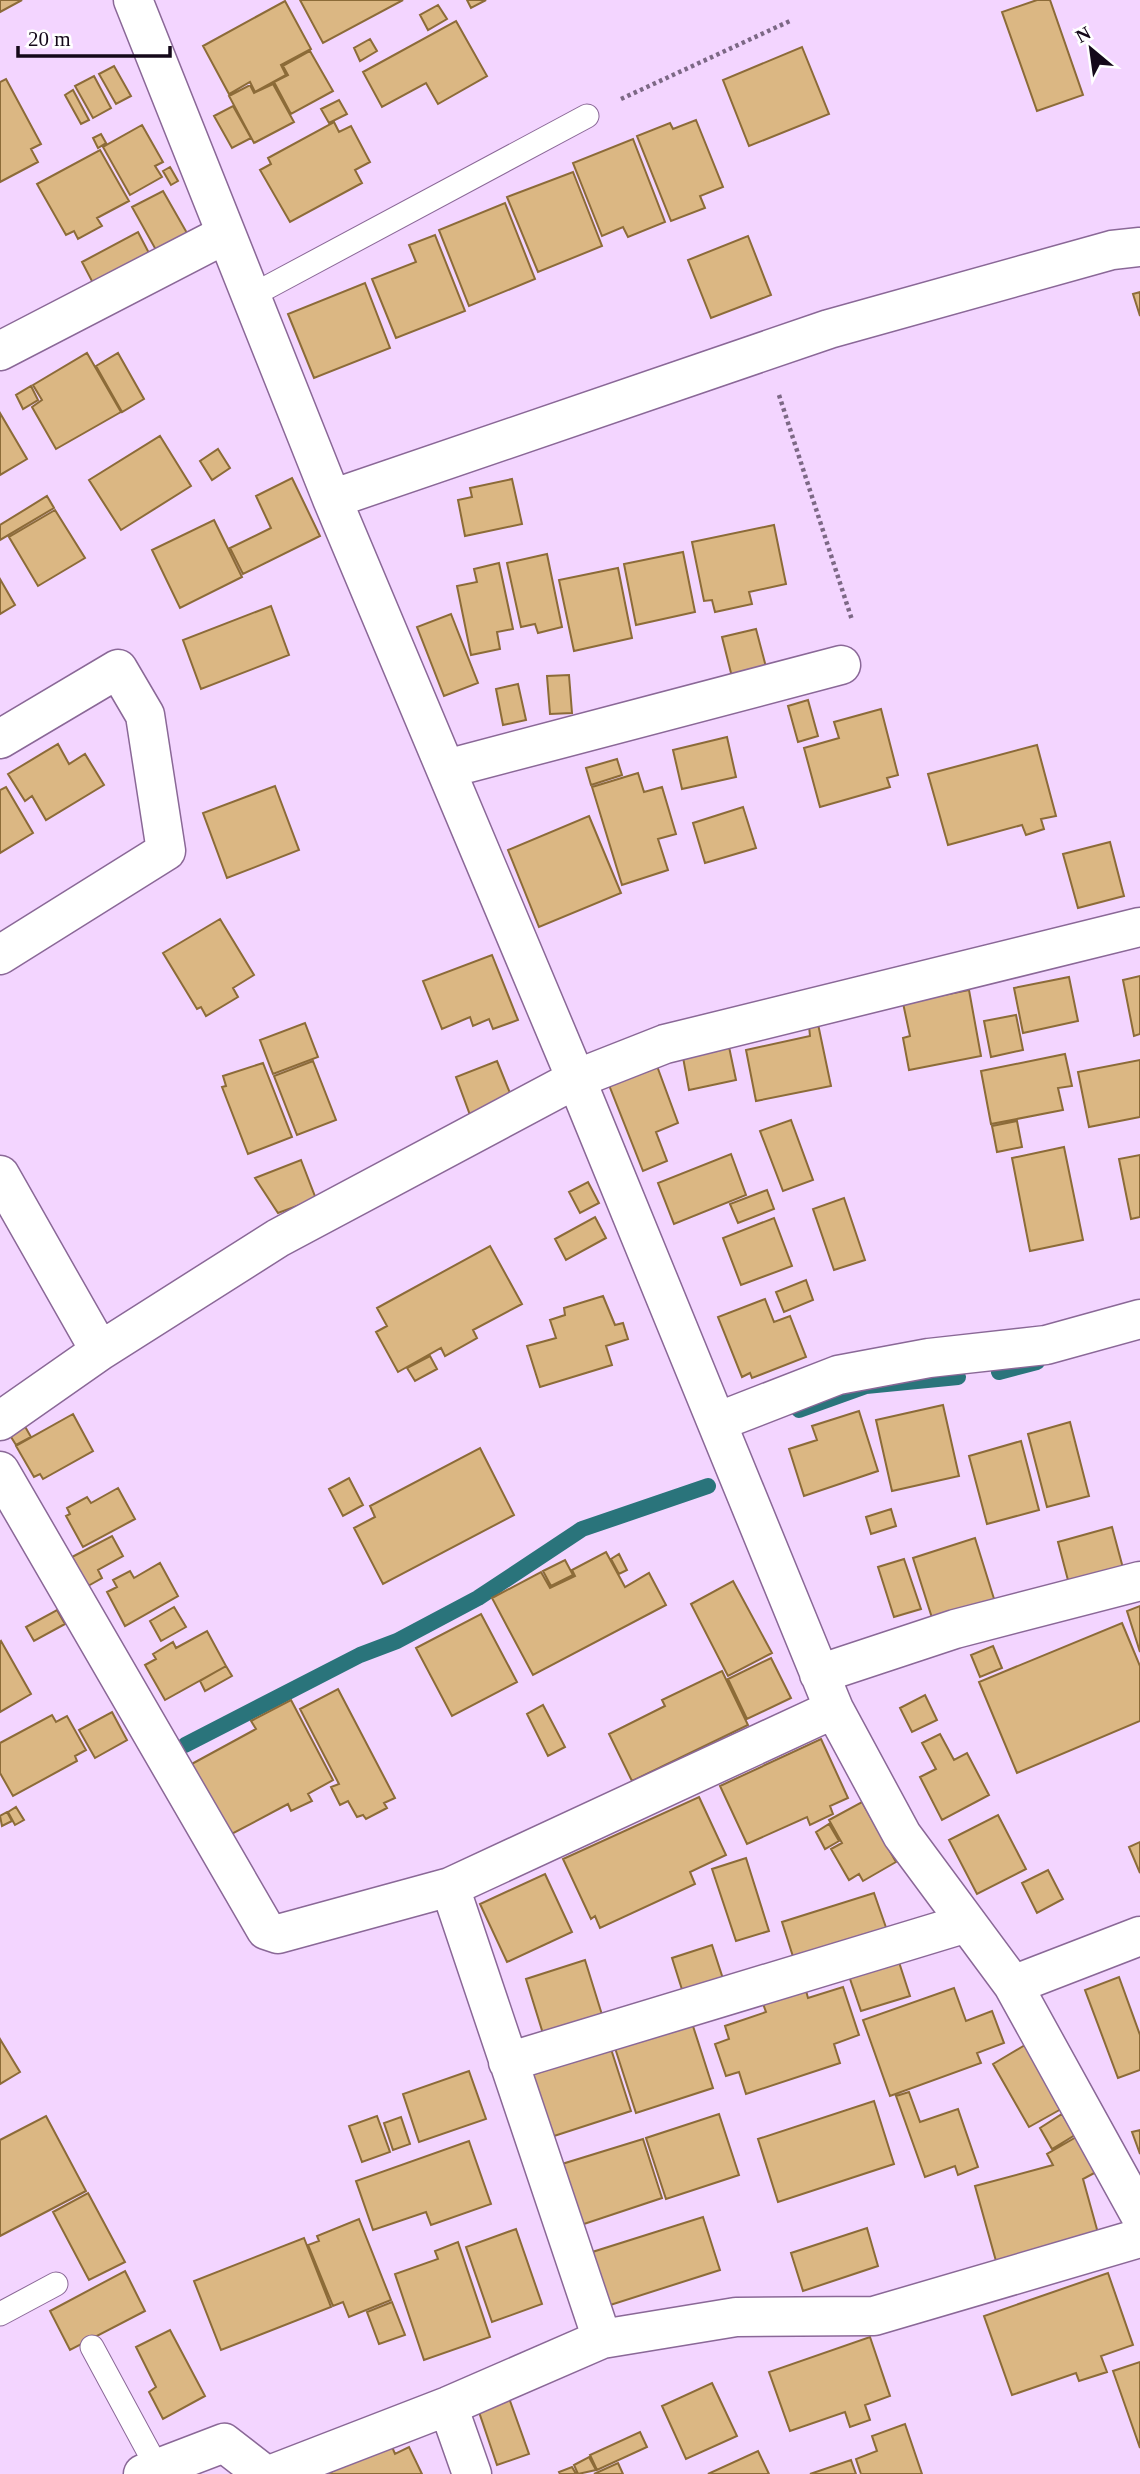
<svg xmlns="http://www.w3.org/2000/svg" width="1140" height="2474" viewBox="0 0 1140 2474" font-family="Georgia,serif">
  <style>
    .lines { fill: none; stroke-linecap: round; stroke-linejoin: round }
    .stream { stroke: #2a747b; stroke-width: 16 }
    .building { fill: #dbb783; stroke: #8c6b38; stroke-width: 2 }
    .service-casing { stroke: #8a6897; stroke-width: 25 }
    .minor-casing { stroke: #8a6897; stroke-width: 41 }
    .path { stroke: #7c6885; stroke-width: 4.5; stroke-dasharray: 3.5 3.5; stroke-linecap: butt }
    .service { stroke: #fff; stroke-width: 23 }
    .minor { stroke: #fff; stroke-width: 38 }
  </style>
  <rect width="100%" height="100%" fill="#f3d5ff"/>
  <g class="lines">
    <path class="stream" d="M999 1372 1037 1362
      M799 1410 866 1386 958 1377
      M185 1745 360 1655 397 1641 478 1598 582 1529 708 1486"/>
  </g>
  <path class="building" d="M0 0H22L0 12Z
    M300 0H403L323 43Z
    M467 0H486L471 8Z
    M1037 0H1050L1083 95 1037 111 1002 12Z
    M285 1 311 49 281 65 286 75 255 92 250 82 229 94 203 46Z
    M438 5 447 19 428 30 420 15Z
    M456 21 487 76 438 104 426 83 382 107 363 72Z
    M370 39 377 51 360 61 354 48Z
    M802 47 829 114 749 146 723 80Z
    M310 51 333 91 291 114 274 82 288 75 283 66Z
    M114 66 131 96 116 104 99 74Z
    M94 76 111 108 93 118 75 86Z
    M6 79 41 144 31 149 38 162 0 182V82Z
    M273 84 294 122 254 143 229 96 250 85 254 93Z
    M73 90 89 120 81 124 65 95Z
    M339 100 347 114 329 123 321 109Z
    M233 106 251 138 232 148 214 116Z
    M696 120 723 187 700 196 705 208 671 221 637 136 670 123 673 129Z
    M334 122 339 132 351 126 370 162 355 170 362 183 290 222 260 170 271 164 268 158Z
    M142 125 163 162 155 166 162 177 130 195 103 147Z
    M101 134 106 143 98 148 93 138Z
    M633 139 665 222 628 237 623 227 602 236 573 163Z
    M100 150 129 201 97 218 102 226 78 239 74 231 66 235 37 184Z
    M170 167 178 181 171 185 163 171Z
    M573 172 602 246 538 272 507 197Z
    M163 191 187 233 156 250 132 207Z
    M505 203 535 279 469 306 439 230Z
    M138 232 150 255 94 285 82 262Z
    M435 235 465 311 396 338 372 279 416 262 409 245Z
    M748 236 771 295 711 318 688 260Z
    M365 283 390 348 314 378 288 314Z
    M1140 292V316L1133 294Z
    M87 353 121 412 56 449 32 407 42 400 33 385Z
    M118 353 144 399 122 412 96 366Z
    M31 386 38 400 23 409 16 395Z
    M0 413 27 459 0 475Z
    M160 436 191 486 121 530 89 480Z
    M218 449 230 468 212 480 200 461Z
    M292 478 320 536 243 574 230 548 271 528 256 496Z
    M512 479 522 524 465 536 458 500 472 497 470 488Z
    M47 496 54 508 0 540V525Z
    M55 510 85 558 38 586 9 537Z
    M214 520 242 577 180 608 152 550Z
    M774 525 786 584 749 592 752 604 715 612 712 600 704 601 692 542Z
    M683 552 695 612 636 625 624 564Z
    M547 554 562 627 538 633 535 624 521 627 507 563Z
    M499 563 513 629 497 632 500 649 471 655 457 586 477 582 474 569Z
    M618 568 632 638 574 651 559 580Z
    M0 579 15 605 0 614Z
    M271 606 289 655 201 689 183 640Z
    M451 614 478 683 444 696 417 627Z
    M756 629 766 667 732 677 722 637Z
    M569 675 572 713 550 714 547 676Z
    M518 684 526 720 503 725 496 689Z
    M808 700 818 736 798 742 788 706Z
    M881 709 898 775 887 778 890 787 820 807 804 748 839 738 834 722Z
    M727 737 736 777 682 789 673 750Z
    M58 744 69 764 85 754 104 785 46 820 32 796 25 801 8 774Z
    M1037 745 1056 816 1041 819 1044 829 1026 835 1022 825 948 845 928 774Z
    M617 759 622 775 591 785 586 768Z
    M638 773 644 792 662 787 676 834 658 839 668 870 622 885 592 787Z
    M275 786 299 850 227 878 203 813Z
    M6 787 33 833 0 853V790Z
    M743 807 756 848 705 863 693 823Z
    M589 816 621 893 539 927 508 850Z
    M1110 842 1124 896 1078 908 1063 854Z
    M220 919 254 975 233 988 238 997 206 1016 201 1007 197 1009 163 953Z
    M492 955 518 1020 493 1029 489 1019 473 1026 470 1017 442 1029 423 981Z
    M1140 976V1034L1134 1036 1123 980Z
    M1069 977 1078 1021 1023 1033 1014 988Z
    M969 990 981 1056 909 1070 903 1038 910 1036 903 1003Z
    M1016 1015 1023 1050 991 1057 984 1021Z
    M305 1023 318 1057 273 1074 260 1040Z
    M818 1024 831 1086 756 1101 746 1050 810 1036 809 1026Z
    M728 1042 736 1080 689 1090 682 1052Z
    M1065 1054 1072 1086 1058 1088 1063 1110 991 1124 981 1071Z
    M1140 1060V1117L1089 1127 1078 1072Z
    M313 1061 336 1120 297 1135 274 1076Z
    M497 1061 512 1098 470 1115 456 1077Z
    M263 1063 292 1137 248 1154 222 1087 226 1086 223 1076Z
    M657 1066 678 1123 656 1132 667 1161 643 1171 609 1085Z
    M791 1120 813 1180 783 1191 760 1131Z
    M1017 1121 1022 1147 997 1152 992 1126Z
    M1064 1147 1083 1240 1030 1251 1012 1158Z
    M731 1154 746 1195 674 1224 658 1183Z
    M1140 1155V1217L1131 1219 1119 1159Z
    M301 1160 316 1199 278 1213 255 1178Z
    M588 1182 599 1203 580 1213 569 1192Z
    M767 1190 774 1209 738 1223 730 1204Z
    M844 1198 865 1260 834 1270 813 1209Z
    M595 1217 606 1238 566 1260 555 1239Z
    M774 1218 792 1266 741 1285 723 1238Z
    M490 1246 522 1304 473 1330 477 1338 445 1356 441 1348 398 1372 376 1332 387 1326 377 1308Z
    M806 1280 813 1300 784 1312 776 1292Z
    M603 1296 615 1325 623 1323 628 1339 606 1346 612 1365 540 1387 527 1346 556 1338 550 1320 565 1315 564 1308Z
    M765 1299 774 1322 790 1316 806 1357 752 1378 750 1373 742 1377 718 1317Z
    M430 1356 437 1369 415 1381 407 1368Z
    M943 1405 959 1476 892 1491 876 1420Z
    M859 1411 878 1471 804 1496 789 1449 817 1440 812 1426Z
    M73 1414 93 1451 43 1479 40 1474 34 1477 16 1446Z
    M1070 1422 1089 1496 1047 1507 1028 1434Z
    M23 1423 31 1437 16 1445 8 1432Z
    M1021 1441 1039 1510 987 1524 969 1456Z
    M480 1448 514 1515 383 1584 354 1528 375 1517 370 1506Z
    M349 1478 363 1505 343 1516 329 1489Z
    M118 1488 135 1519 83 1547 66 1516 70 1514 67 1508 87 1497 91 1503Z
    M891 1509 896 1526 871 1534 866 1517Z
    M1112 1527 1123 1568 1069 1584 1058 1542Z
    M112 1536 123 1556 98 1570 102 1578 88 1586 72 1557Z
    M975 1538 995 1602 933 1621 913 1558Z
    M606 1552 625 1587 649 1573 666 1605 533 1675 492 1598 541 1572 550 1588 575 1576 572 1570Z
    M619 1554 627 1570 619 1574 611 1559Z
    M904 1559 921 1609 894 1617 878 1567Z
    M565 1560 573 1575 551 1586 543 1571Z
    M160 1563 178 1596 125 1626 107 1592 117 1587 113 1580 130 1571 134 1578Z
    M733 1581 772 1653 728 1676 691 1604Z
    M1140 1606V1652L1127 1611Z
    M174 1607 186 1627 161 1641 150 1621Z
    M57 1610 65 1624 34 1641 26 1627Z
    M481 1614 517 1682 452 1716 416 1648Z
    M1122 1623 1140 1666V1721L1017 1773 979 1682Z
    M207 1631 226 1666 165 1700 145 1665 156 1659 153 1654 173 1642 176 1648Z
    M1 1641 31 1694 0 1712V1642Z
    M993 1646 1002 1668 980 1677 971 1655Z
    M771 1658 791 1698 747 1719 728 1679Z
    M226 1666 232 1676 205 1691 200 1681Z
    M722 1671 748 1725 632 1781 609 1734 665 1706 662 1700Z
    M338 1689 395 1798 384 1803 387 1808 366 1819 363 1815 357 1817 348 1801 340 1805 331 1787 339 1784 300 1709Z
    M925 1695 937 1720 912 1732 900 1708Z
    M291 1700 333 1780 308 1794 312 1801 291 1811 288 1804 226 1837 188 1766 256 1729 251 1721Z
    M543 1705 565 1747 548 1756 527 1714Z
    M112 1712 127 1740 95 1758 79 1730Z
    M52 1715 56 1722 67 1716 86 1750 75 1756 77 1761 13 1796 0 1773V1743Z
    M940 1734 954 1760 967 1753 989 1795 942 1820 920 1777 936 1769 922 1743Z
    M821 1739 848 1798 830 1806 833 1814 810 1825 807 1817 747 1844 720 1786Z
    M699 1797 726 1855 690 1872 695 1884 600 1928 595 1916 591 1919 563 1859Z
    M862 1802 896 1862 863 1881 859 1874 849 1880 831 1849 842 1843 829 1820Z
    M16 1807 24 1820 15 1825 8 1812Z
    M7 1812 12 1821 2 1826 0 1816Z
    M998 1815 1026 1869 977 1894 949 1840Z
    M829 1824 839 1841 825 1849 816 1832Z
    M1140 1842V1873L1129 1847Z
    M746 1858 769 1931 736 1941 712 1869Z
    M1048 1870 1063 1899 1037 1913 1022 1883Z
    M545 1874 572 1932 507 1962 480 1904Z
    M874 1893 889 1936 796 1966 782 1922Z
    M712 1945 725 1985 685 1999 672 1958Z
    M897 1956 910 1996 861 2011 848 1973Z
    M585 1960 604 2021 545 2040 526 1979Z
    M1119 1977 1140 2035V2070L1118 2078 1085 1990Z
    M805 1987 808 1998 843 1987 859 2035 834 2044 840 2063 746 2094 739 2072 726 2076 715 2044 729 2039 725 2026 766 2012 762 2001Z
    M954 1988 966 2021 992 2011 1004 2043 977 2053 981 2063 890 2096 863 2020Z
    M692 2023 713 2088 636 2113 615 2048Z
    M0 2039 20 2072 0 2084Z
    M1025 2045 1063 2108 1029 2127 993 2064Z
    M611 2049 631 2111 551 2137 531 2075Z
    M469 2071 486 2119 419 2142 403 2094Z
    M909 2092 920 2122 958 2109 978 2167 958 2175 955 2166 925 2177 896 2096Z
    M874 2101 894 2164 778 2202 758 2139Z
    M719 2114 739 2175 666 2199 646 2138Z
    M1062 2114 1075 2135 1052 2149 1040 2128Z
    M46 2116 86 2191 0 2236V2140Z
    M377 2116 390 2152 362 2162 349 2126Z
    M401 2117 410 2144 393 2150 384 2123Z
    M1140 2130V2154L1132 2132Z
    M1078 2136 1098 2171 1083 2179 1098 2233 996 2261 975 2186 1053 2165 1047 2154Z
    M643 2139 662 2198 581 2225 562 2164Z
    M469 2141 491 2204 431 2225 426 2212 373 2230 356 2181Z
    M88 2193 125 2262 89 2280 53 2212Z
    M703 2217 720 2270 604 2307 586 2254Z
    M359 2219 391 2300 349 2317 343 2302 333 2306 308 2245 319 2241 317 2236Z
    M867 2228 878 2266 803 2291 791 2253Z
    M516 2229 542 2304 492 2322 466 2247Z
    M304 2238 331 2307 221 2350 194 2281Z
    M458 2242 490 2337 424 2360 395 2274 438 2259 435 2251Z
    M125 2271 145 2311 70 2350 50 2311Z
    M1108 2273 1133 2345 1101 2356 1107 2372 1079 2381 1076 2373 1012 2395 984 2316Z
    M392 2302 405 2335 379 2344 367 2312Z
    M170 2330 205 2396 163 2419 149 2392 156 2387 136 2347Z
    M870 2337 890 2396 865 2405 870 2420 850 2427 845 2412 790 2431 769 2372Z
    M1140 2362V2448L1113 2371Z
    M712 2383 737 2436 686 2459 662 2406Z
    M509 2398 529 2454 497 2465 478 2409Z
    M905 2424 922 2474H861L856 2459 877 2451 872 2436Z
    M640 2432 647 2447 597 2470 590 2455Z
    M390 2442 395 2454 409 2447 422 2474H327Z
    M758 2451 769 2474H708Z
    M589 2457 596 2470 578 2474 574 2465Z
    M851 2460 856 2474H810Z
    M618 2463 623 2474H594Z
    M572 2467 576 2474H560L559 2472Z"/>
  <g class="lines">
    <defs>
      <path id="service" d="M251 296 587 116
        M0 2314 56 2284
        M92 2347 158 2469"/>
      <path id="minor" d="M133 0 332 499 576 1079 834 1709 902 1835 1013 1985 1140 2215
        M0 351 226 234
        M332 499 829 329 1112 250 1140 247
        M0 739 118 669 145 715 166 851 0 955
        M446 769 841 665
        M0 1175 100 1351
        M0 1421 100 1351 278 1238 576 1079 665 1044 1140 927
        M717 1422 838 1375 929 1358 1046 1345 1140 1319
        M0 1471 266 1930 278 1934 450 1887 834 1709
        M819 1674 955 1629 1140 1581
        M450 1887 602 2339
        M1013 1985 1140 1936
        M508 2062 967 1923
        M448 2406 472 2474
        M143 2474 224 2443 264 2474
        M272 2474 448 2406 602 2339 736 2317 874 2316 1140 2238"/>
    </defs>
    <use href="#service" class="service-casing"/>
    <use href="#minor" class="minor-casing"/>
    <path class="path" d="M621 99 792 20
      M779 395 852 620"/>
    <use href="#service" class="service"/>
    <use href="#minor" class="minor"/>
  </g>
  <g transform="translate(1091 49) rotate(331)" stroke="#ffffff" stroke-width="5" paint-order="stroke">
  <path d="M0-5L12 26L0 18L-12 26Z" fill="#140819"/>
  <text y="-10" font-size="19" font-weight="bold" text-anchor="middle" fill="#140819">N</text>
  </g>
  <path d="M18 46v10h152v-10" fill="none" stroke="#140819" stroke-width="3.5"/>
  <text x="28" y="46" font-size="21" fill="#140819" stroke="#ffffff" stroke-width="5" paint-order="stroke">20 m</text>
</svg>
